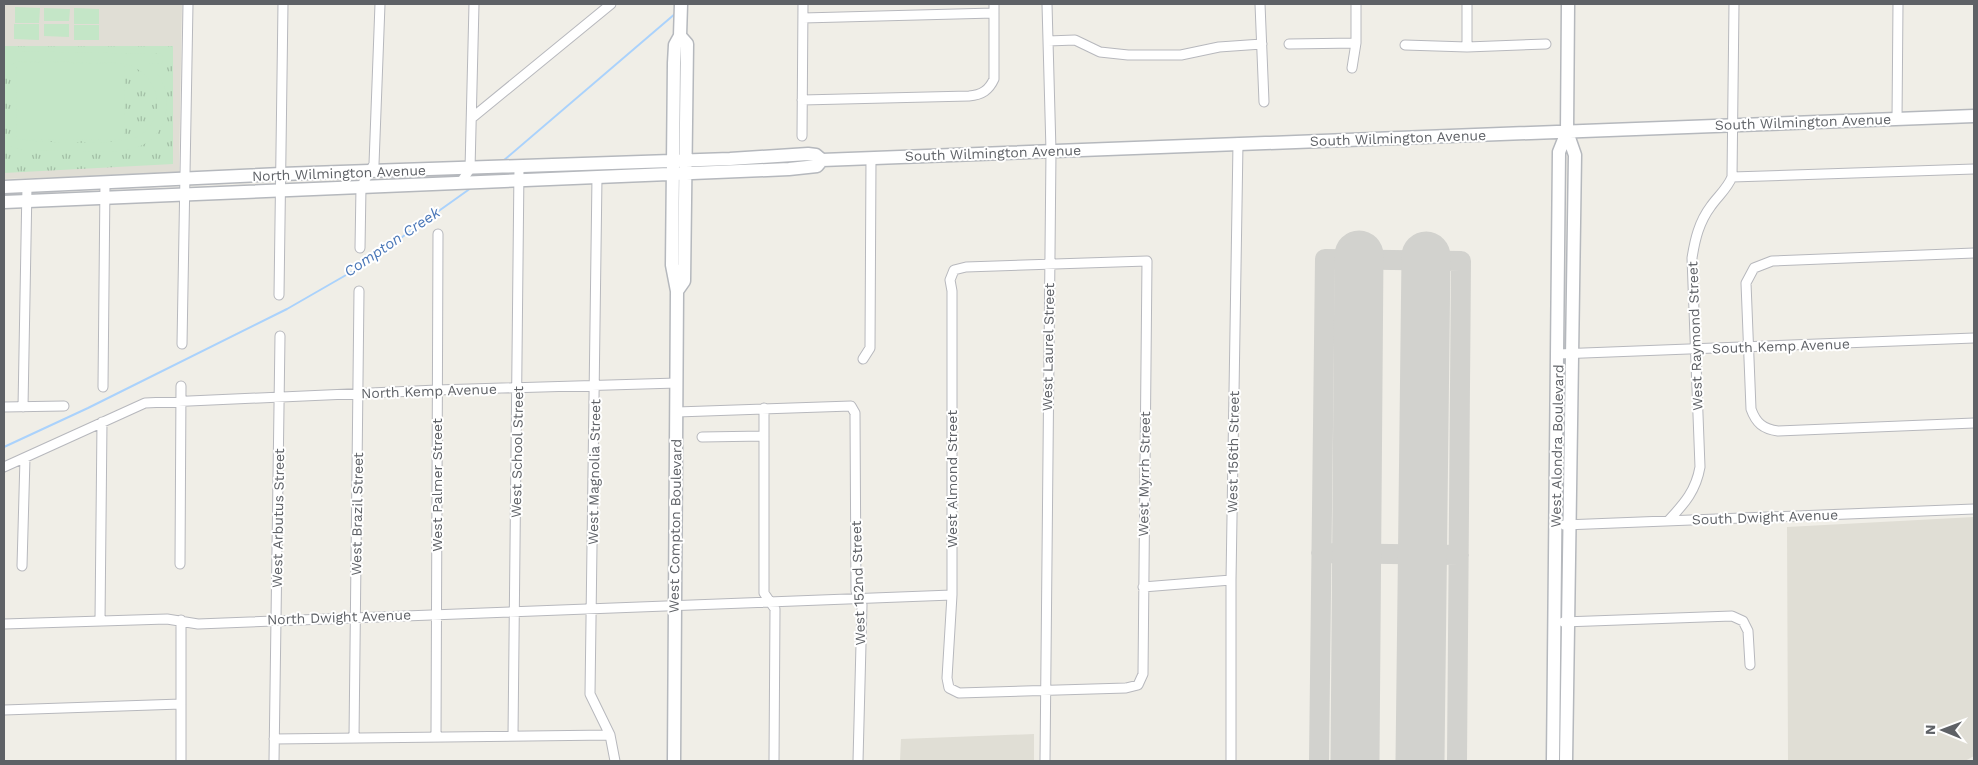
<svg xmlns="http://www.w3.org/2000/svg" width="1978" height="765" viewBox="0 0 1978 765" font-family="'Work Sans',sans-serif">
  <style>
    .education { fill: #e0ded5 }
    .grass { fill: url(#grass-tufts) }
    .garden { fill: #c4e6c7; fill-rule: evenodd }
    .lines { fill: none; stroke-linecap: round; stroke-linejoin: round }
    .stream { stroke: #aad2fc; stroke-width: 2 }
    .taxiway { stroke: #d2d2ce; stroke-width: 20 }
    .runway { stroke: #d2d2ce; stroke-width: 49 }
    .street-casing { stroke: #b7b8bd; stroke-width: 11 }
    .secondary-casing { stroke: #b5b8bd; stroke-width: 15 }
    .street { stroke: #fff; stroke-width: 9 }
    .secondary { stroke: #fff; stroke-width: 12 }
    .labels { text-anchor: middle; dominant-baseline: central; stroke-width: 4; stroke-linejoin: round; paint-order: stroke }
    .street-label { font-size: 14px; fill: #5e6166; stroke: #fff }
    .water-label { font-size: 15px; font-style: italic; fill: #4976b7; stroke: #fff }
  </style>
  <defs>
    <pattern id="grass-tufts" width="24" height="20" patternUnits="userSpaceOnUse" patternTransform="scale(1.25)"><rect width="24" height="20" fill="#c4e6c7"/><path d="M3 7l-1-3M5 7V3M7 7l1-3M15 17l-1-3M17 17v-4M19 17l1-3" fill="none" stroke="#a2bea5"/></pattern>
  </defs>
  <rect width="100%" height="100%" fill="#f0eee7"/>
  <path class="education" d="M4 4H182L179 173 4 179Z
    M1974 517V756L1965 761H1788L1787 527Z
    M1034 734V761H900L901 739Z"/>
  <path class="grass" d="M4 46H173V164L4 173Z"/>
  <path class="garden" d="M15 7 40 8 39 23H15Z
    M44 8 70 9 69 21H44Z
    M74 8 99 9V24H74Z
    M14 24H39V40L14 39Z
    M44 24H69V37L44 36Z
    M74 25H99V40H74Z
    M4 51 163 54 162 63 149 64C162 77 170 92 166 112 158 156 116 152 82 151 63 151 44 150 24 150L4 145V134L16 139 17 62 4 68ZM23 61 117 63C155 64 174 115 139 136 123 146 38 143 17 139L124 140 125 64 18 62Z"/>
  <g class="lines">
    <path class="stream" d="M503 161 676 13
      M4 447 88 408 287 309 360 267 471 188"/>
    <path class="taxiway" d="M1321 553 1459 555
      M1319 761 1325 259 1461 261 1457 761"/>
    <path class="runway" d="M1355 761 1359 255
      M1420 761 1426 256"/>
    <defs>
      <path id="street" d="M1260 4 1264 102
        M1467 4V47
        M803 18 994 13
        M1048 41 1075 40 1100 52 1128 55H1181L1219 47 1262 44
        M1289 44 1356 43
        M1405 45 1467 47 1546 44
        M1352 68 1356 43V4
        M802 100 969 96C982 95 989 90 994 79V4
        M473 117 611 4
        M1897 119 1898 4
        M802 136 803 4
        M597 177 590 694 610 735 615 761
        M1732 177 1974 169
        M461 182 470 169 474 4
        M360 248 361 187 374 164 380 4
        M1974 253 1772 261 1754 268 1746 283 1751 409C1756 423 1763 429 1778 431L1974 423
        M1147 261 1143 674 1138 685 1126 688 959 693 949 688 947 678 952 595V291L950 280 954 270 966 267Z
        M279 295 283 4
        M182 344 188 4
        M1558 354 1974 338
        M863 359 870 348 871 158
        M103 387 105 183
        M4 407 64 406
        M23 407 27 186
        M764 408V593L775 609 774 761
        M677 412 851 406 855 413 856 591 862 605 858 761
        M702 437 764 436
        M4 467 145 403 437 390 677 383
        M1669 520C1685 503 1696 490 1700 467L1692 258C1695 239 1699 222 1711 206 1718 196 1727 189 1732 177L1734 4
        M1564 525 1974 509
        M180 564 181 386
        M22 566 25 458
        M1143 587 1231 580
        M100 621 102 422
        M1563 622 1732 616 1743 621 1748 631 1750 665
        M4 624 167 619 198 624 952 595
        M4 710 181 704
        M513 736 519 168
        M436 737 438 234
        M354 738 359 291
        M274 739 610 735
        M181 761V620
        M274 761 280 336
        M1045 761 1051 151 1047 4
        M1231 761V580L1238 143"/>
      <path id="secondary" d="M4 187 281 174 730 159 808 154 816 155 822 160 1974 116
        M4 202 789 169 817 166 822 160
        M677 291 684 281 687 44 680 36
        M674 761 677 291 672 265 674 63 675 45 680 36 681 4
        M1553 761 1559 152 1567 132
        M1566 761 1575 155 1567 132 1568 4"/>
    </defs>
    <use href="#street" class="street-casing"/>
    <use href="#secondary" class="secondary-casing"/>
    <use href="#street" class="street"/>
    <use href="#secondary" class="secondary"/>
  </g>
  <g class="labels">
    <g class="street-label">
      <text transform="translate(1803 122) rotate(-2)">South Wilmington Avenue</text>
      <text transform="translate(1398 138) rotate(-2)">South Wilmington Avenue</text>
      <text transform="translate(993 153) rotate(-2)">South Wilmington Avenue</text>
      <text transform="translate(339 173) rotate(-2)">North Wilmington Avenue</text>
      <text transform="translate(1695 336) rotate(-92)">West Raymond Street</text>
      <text transform="translate(1781 346) rotate(-2)">South Kemp Avenue</text>
      <text transform="translate(1048 347) rotate(-89)">West Laurel Street</text>
      <text transform="translate(429 391) rotate(-2)">North Kemp Avenue</text>
      <text transform="translate(1557 446) rotate(-89)">West Alondra Boulevard</text>
      <text transform="translate(517 452) rotate(-89)">West School Street</text>
      <text transform="translate(1233 452) rotate(-89)">West 156th Street</text>
      <text transform="translate(594 472) rotate(-89)">West Magnolia Street</text>
      <text transform="translate(1144 474) rotate(-89)">West Myrrh Street</text>
      <text transform="translate(952 479) rotate(-90)">West Almond Street</text>
      <text transform="translate(437 485) rotate(-90)">West Palmer Street</text>
      <text transform="translate(357 514) rotate(-89)">West Brazil Street</text>
      <text transform="translate(1765 517) rotate(-2)">South Dwight Avenue</text>
      <text transform="translate(278 518) rotate(-89)">West Arbutus Street</text>
      <text transform="translate(675 526) rotate(-89)">West Compton Boulevard</text>
      <text transform="translate(858 583) rotate(-92)">West 152nd Street</text>
      <text transform="translate(339 617) rotate(-2)">North Dwight Avenue</text>
    </g>
    <g class="water-label">
      <text transform="translate(392 242) rotate(-34)">Compton Creek</text>
    </g>
  </g>
  <rect width="1978" height="765" fill="none" stroke="#5e6166" stroke-width="10"/>
  <g transform="translate(1943 730) rotate(271)" stroke="#ffffff" stroke-width="4" paint-order="stroke">
  <path d="M0-4L9 19L0 12L-9 19Z" fill="#5e6166"/>
  <text y="-8" font-size="14" font-weight="bold" text-anchor="middle" fill="#5e6166">N</text>
  </g>
</svg>
